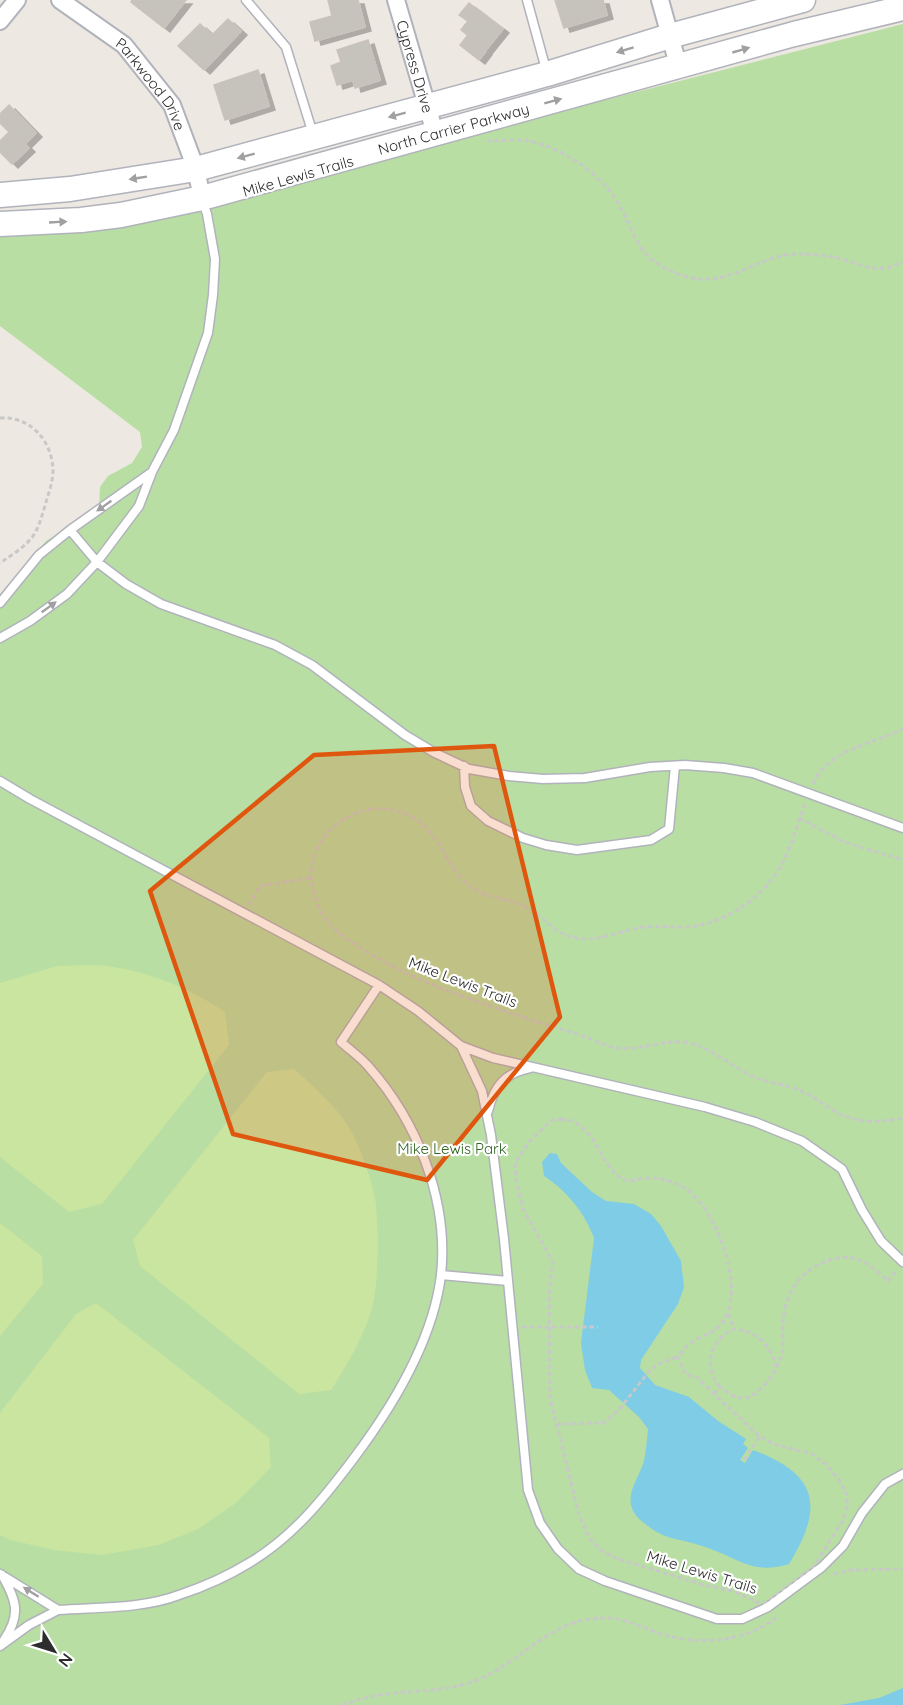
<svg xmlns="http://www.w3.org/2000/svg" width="903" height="1705" viewBox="0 0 903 1705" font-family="Quicksand,sans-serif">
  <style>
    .green { fill: #b8dea3 }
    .pitch { fill: #c9e5a0 }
    .water { fill: #7ecce5 }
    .building { fill: #c6c2bc; stroke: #c9c3ba; stroke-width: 1.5; filter: url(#shadow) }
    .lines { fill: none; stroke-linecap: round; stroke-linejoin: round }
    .service-casing { stroke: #b1b3bc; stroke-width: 11 }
    .minor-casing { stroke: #b1b3bc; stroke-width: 20 }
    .secondary-casing { stroke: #b1b3bc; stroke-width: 27 }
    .path { stroke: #c8c8c8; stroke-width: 3; stroke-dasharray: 4.5 3; stroke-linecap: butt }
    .service { stroke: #fff; stroke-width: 8 }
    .minor { stroke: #fff; stroke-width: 16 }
    .secondary { stroke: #fff; stroke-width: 24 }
    .oneway { fill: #a0a0a0 }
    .marked { fill: #df570e; fill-opacity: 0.2; stroke: #df570e; stroke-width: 4.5; stroke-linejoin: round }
    .labels { text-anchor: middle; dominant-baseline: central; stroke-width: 4.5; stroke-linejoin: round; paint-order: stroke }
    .street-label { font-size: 15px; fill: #2d2d2d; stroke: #fff }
    .park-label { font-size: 15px; fill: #316522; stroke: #fff }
  </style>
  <defs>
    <filter id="shadow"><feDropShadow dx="6" dy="4" stdDeviation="0" flood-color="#0004"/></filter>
  </defs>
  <rect width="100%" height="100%" fill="#ede8e1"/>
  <path class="green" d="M903 24V1702L891 1705H0V594L46 541 99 509 100 487 108 476 132 463 142 447 140 432 0 326V234L440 142Z"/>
  <path class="pitch" d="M57 966C75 966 95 964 113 967 154 973 192 990 225 1012L229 1045 102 1204 69 1212 0 1157V983Z
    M294 1069C313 1086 334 1104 348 1126 359 1143 371 1178 375 1198 379 1224 379 1283 372 1308 363 1339 348 1363 331 1390L299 1394 140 1266 133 1240 267 1072Z
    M0 1223 42 1256 43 1284 0 1336Z
    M96 1303 269 1438 271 1467 236 1503 198 1529 159 1545 102 1555 54 1550 10 1540 0 1535V1413L76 1314Z"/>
  <path class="water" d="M550 1153 557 1154 561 1163 592 1192 606 1201 634 1204 651 1214 661 1226 681 1261 684 1287 678 1304 641 1360 640 1368 655 1385 689 1397 718 1421 746 1439 743 1444 748 1448 740 1460 745 1463 753 1450C819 1475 824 1507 789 1564 751 1576 736 1556 702 1546 676 1537 668 1542 644 1523 638 1519 632 1511 631 1505 628 1490 640 1475 644 1461 646 1451 647 1440 648 1429L639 1417 609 1390 592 1388 585 1370 581 1343 594 1238C585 1213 566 1190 544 1176L542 1162Z
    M903 1688V1705H840L879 1698Z"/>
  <path class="building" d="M132 0H186L164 28 131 2Z
    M328 0H358L365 27 315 41 310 22 332 16Z
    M555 0H603L607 15 564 28Z
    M469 3 503 29 486 50 461 30 468 21 459 15Z
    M228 19 241 31 204 70 178 46 200 24 212 35Z
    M467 36 486 51 479 60 460 45Z
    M368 40 380 80 355 88 353 80 337 85 331 66 341 62 337 50Z
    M258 70 269 106 225 120 214 85Z
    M9 105 36 133 25 144 29 148 12 164 0 152V141L9 132 0 123V114Z"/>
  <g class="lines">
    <defs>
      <path id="service" d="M246 0 286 47 313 134
        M527 0 547 73
        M70 530 97 562 126 584 161 604 275 645 312 665 405 735 435 753 469 769 509 776 543 779 585 778 650 767 685 765 724 768 753 773 903 828
        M0 603 39 555 70 530 152 472
        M0 638 30 621 67 594 97 562 139 506 152 472 174 430 208 333 213 295 215 259 207 214 202 200
        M464 766 465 787 471 806 488 821 523 838 546 845 577 850 651 840 669 829 675 766
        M0 781 30 799 379 985 418 1011 461 1046 493 1058 705 1107 755 1122 802 1141 842 1169 862 1210 881 1241 903 1262
        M461 1046 482 1091 491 1135 504 1239 528 1490 540 1523 558 1549 579 1569 605 1581 717 1619H742L768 1607 822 1567 843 1546 862 1513 885 1484 903 1474
        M488 1111C494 1086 505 1073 530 1068
        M441 1275 508 1281
        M0 1574 58 1610 29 1625 0 1646
        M2 1575C17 1601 21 1615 4 1640
        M58 1610C97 1607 142 1609 179 1595 203 1587 228 1576 249 1563 293 1537 324 1498 354 1458 393 1406 433 1341 441 1275 449 1200 417 1121 368 1066 360 1057 350 1050 341 1042L379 985"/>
      <g id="minor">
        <path id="s1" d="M60 0 124 45 172 105 196 169 202 198"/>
        <path id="s2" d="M396 0 435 133"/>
        <path d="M660 0 679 68"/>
        <path d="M0 21 17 0"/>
      </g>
      <g id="secondary">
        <path d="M0 195 70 189 196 169 547 74 670 36 803 0"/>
        <path id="s3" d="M0 224 81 220 121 215 202 198 794 34 903 8"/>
      </g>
    </defs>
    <use href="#service" class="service-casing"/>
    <use href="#minor" class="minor-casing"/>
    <use href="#secondary" class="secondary-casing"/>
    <path class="path" d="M487 141C497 141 508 140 519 140 554 142 594 169 614 197 624 210 629 227 637 241 647 261 671 274 692 278 729 286 760 255 796 254 808 254 821 255 833 257 850 260 868 271 886 268 892 267 898 263 903 262
      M0 418C30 416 52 440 53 470 53 483 48 494 45 506 42 515 40 524 35 533 28 545 12 555 0 563
      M813 784C828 749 871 745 903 729
      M805 804C798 823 792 843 784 860 768 894 732 919 696 926 679 929 661 925 644 927 611 932 586 950 555 929 546 922 538 914 528 908 511 898 490 900 473 888 443 868 443 831 408 815 377 800 340 813 321 841 313 854 309 870 312 885 315 896 317 907 324 916 333 931 350 941 364 950 414 981 468 999 523 1017 542 1024 561 1029 580 1035 592 1039 604 1046 617 1048 642 1051 665 1038 690 1043 712 1049 729 1064 748 1074 764 1083 782 1083 799 1090 811 1095 822 1103 833 1110 856 1124 878 1123 903 1118
      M799 818 844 842 903 860
      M249 905 260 886 311 878
      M561 1119C565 1120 570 1120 574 1122 596 1132 601 1165 621 1178 629 1184 639 1178 648 1178 658 1178 670 1180 679 1185 715 1202 747 1287 723 1321 716 1332 708 1333 697 1339 689 1343 683 1350 677 1357L686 1375 696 1377 758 1435 773 1444 812 1454 827 1465 839 1480 847 1495V1509L842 1522 813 1567 765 1603 757 1602 733 1591 704 1585 615 1558 602 1551 590 1539 579 1515 550 1398 549 1293 553 1262 523 1209 516 1179 515 1163 529 1142 552 1120Z
      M728 1314 734 1329
      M522 1327H598
      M720 1387C703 1366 709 1340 734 1329 757 1331 771 1345 776 1367
      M714 1394 720 1387C727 1392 735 1399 745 1398 762 1395 778 1369 782 1354 784 1344 782 1332 783 1322 785 1291 803 1267 833 1259 857 1253 871 1265 888 1281L896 1271
      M557 1424 603 1423 618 1411 650 1370 658 1364 677 1357
      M744 1460 760 1436
      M834 1574 850 1570 903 1569
      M342 1705C356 1700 371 1696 386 1694 417 1690 447 1692 477 1680 522 1662 548 1620 601 1618 622 1617 639 1626 658 1633 697 1646 743 1643 776 1618"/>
    <use href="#service" class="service"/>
    <use href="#minor" class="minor"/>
    <use href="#secondary" class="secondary"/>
  </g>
  <defs><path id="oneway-solid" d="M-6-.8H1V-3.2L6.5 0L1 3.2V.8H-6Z" transform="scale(1.5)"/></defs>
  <g class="oneway">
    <use href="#oneway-solid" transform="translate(625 50) rotate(163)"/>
    <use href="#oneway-solid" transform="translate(741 50) rotate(-16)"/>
    <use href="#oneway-solid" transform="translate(553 101) rotate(-15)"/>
    <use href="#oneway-solid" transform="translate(397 115) rotate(165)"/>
    <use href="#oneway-solid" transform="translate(246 156) rotate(165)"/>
    <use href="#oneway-solid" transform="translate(138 178) rotate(171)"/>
    <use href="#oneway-solid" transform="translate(58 222) rotate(-3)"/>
    <use href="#oneway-solid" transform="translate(104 506) rotate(145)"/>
    <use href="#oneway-solid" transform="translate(49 607) rotate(-36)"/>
    <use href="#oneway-solid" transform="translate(31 1592) rotate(-148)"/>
  </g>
  <path class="marked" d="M494 746 560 1017 427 1180 233 1134 150 891 314 755Z"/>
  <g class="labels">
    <g class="street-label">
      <text stroke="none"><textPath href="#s2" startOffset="69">Cypress Drive</textPath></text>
      <text stroke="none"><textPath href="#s1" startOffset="126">Parkwood Drive</textPath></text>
      <text stroke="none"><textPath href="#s3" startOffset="465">North Carrier Parkway</textPath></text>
      <text transform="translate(298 176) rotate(-16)">Mike Lewis Trails</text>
      <text transform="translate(463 982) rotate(21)">Mike Lewis Trails</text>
      <text transform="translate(702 1572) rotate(17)">Mike Lewis Trails</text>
    </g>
    <g class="park-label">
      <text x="452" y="1148">Mike Lewis Park</text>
    </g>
  </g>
  <g transform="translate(54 1651) rotate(128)" stroke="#ffffff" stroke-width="4.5" paint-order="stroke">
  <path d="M0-4.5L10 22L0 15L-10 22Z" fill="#2d2d2d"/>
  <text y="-9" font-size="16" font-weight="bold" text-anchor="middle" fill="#2d2d2d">N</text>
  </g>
</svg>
